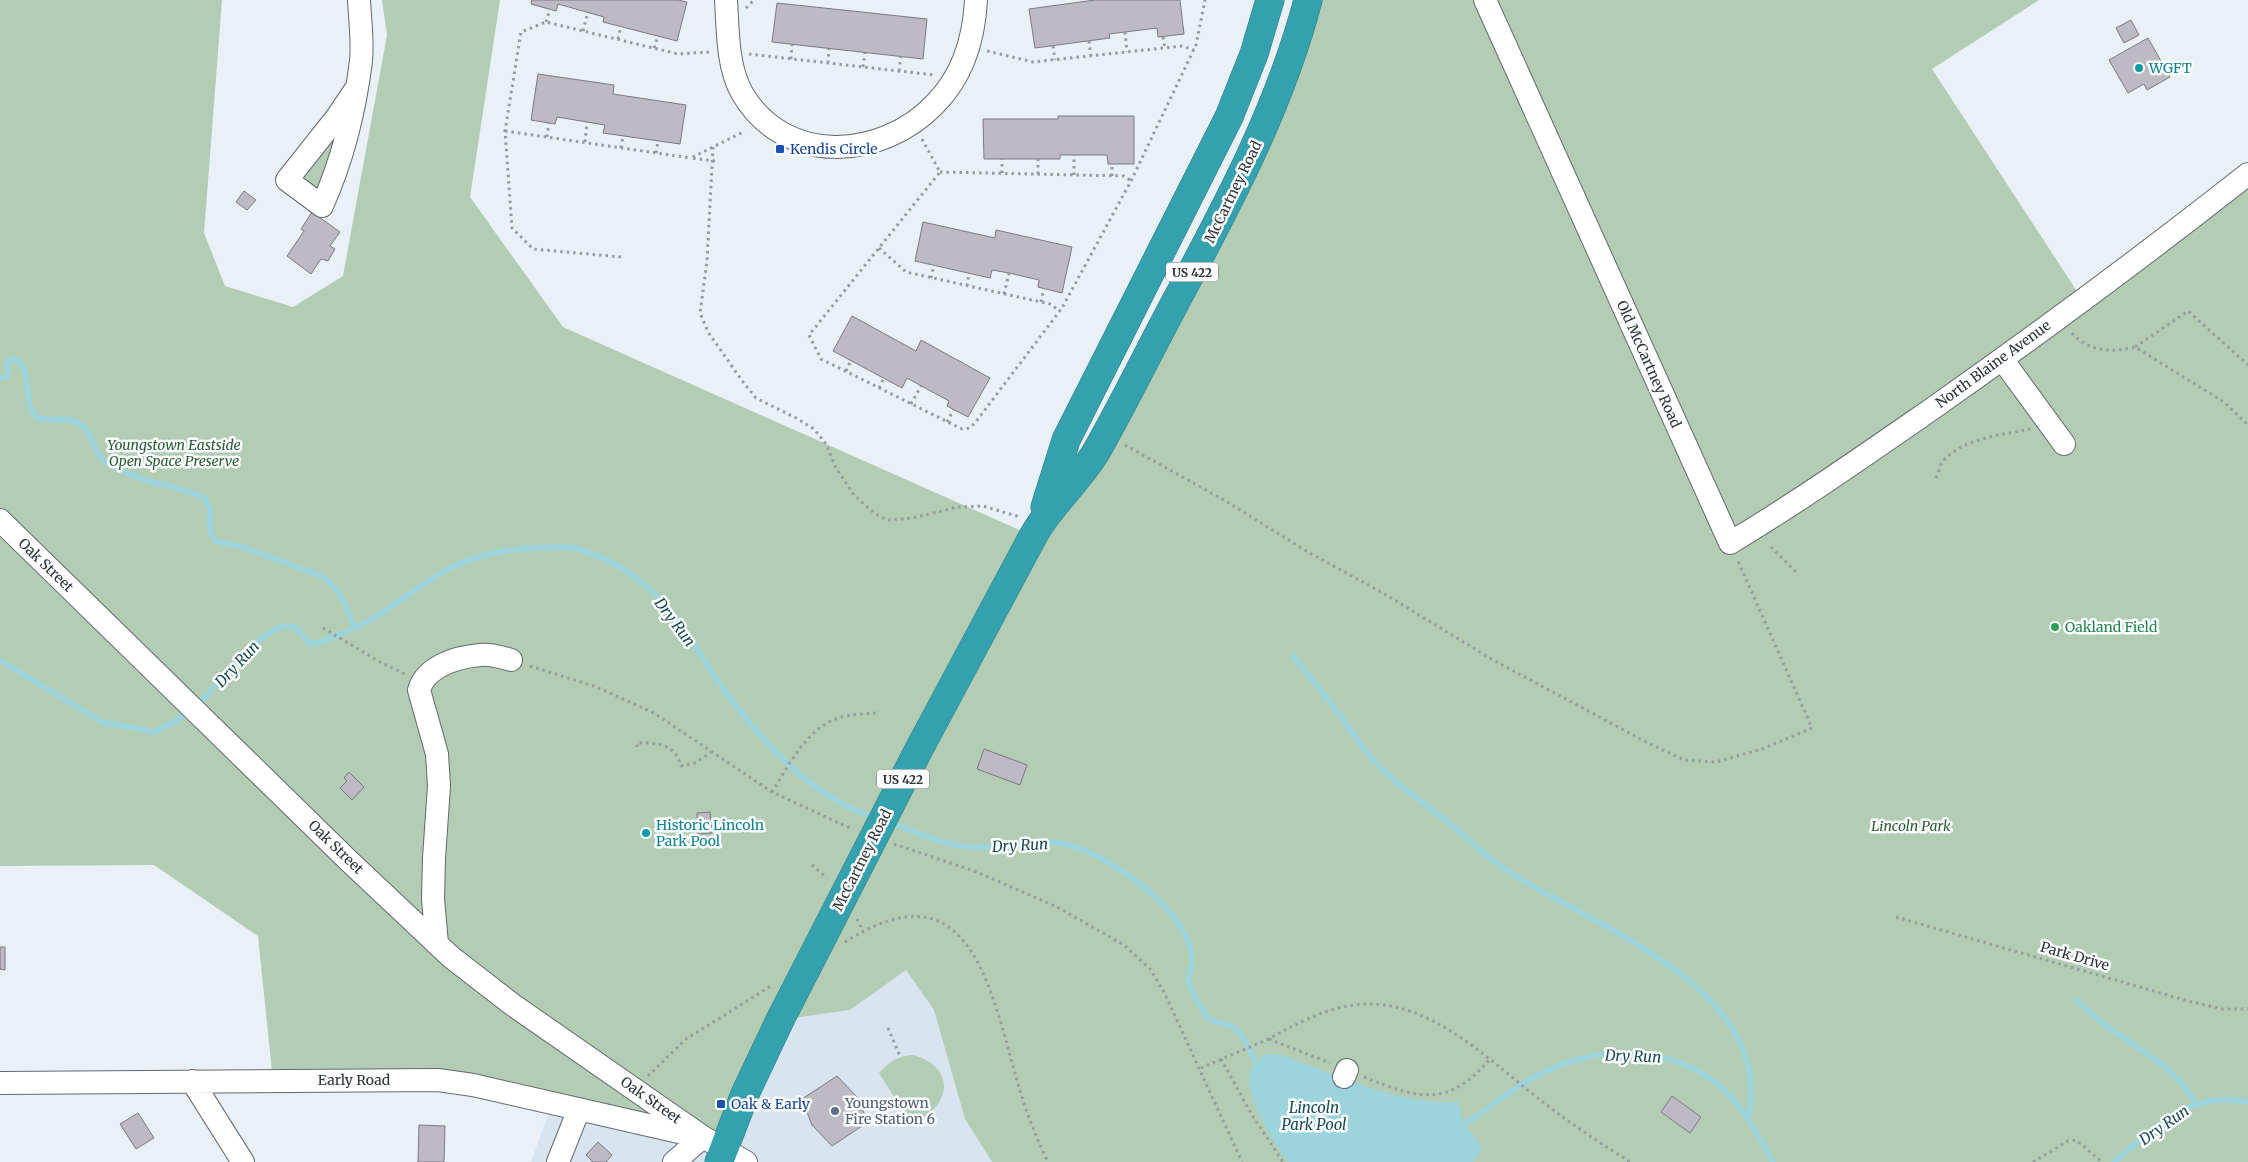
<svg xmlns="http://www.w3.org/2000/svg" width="2248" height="1162" viewBox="0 0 2248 1162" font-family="Merriweather,serif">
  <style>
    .built { fill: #d8e5f1 }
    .green { fill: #b2cdb3 }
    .water { fill: #9cd4dd }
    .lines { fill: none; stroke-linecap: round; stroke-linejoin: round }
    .stream { stroke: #9cd4dd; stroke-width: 5.5 }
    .building { fill: #bdbac3; stroke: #7c7980 }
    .minor-casing { stroke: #63696f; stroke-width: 24 }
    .highway-casing { stroke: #327a83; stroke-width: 29 }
    .path { stroke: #959b9f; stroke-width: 3; stroke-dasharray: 2.5 4; stroke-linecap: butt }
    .minor { stroke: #fff; stroke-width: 22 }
    .highway { stroke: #34a1ae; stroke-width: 28 }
    .highway-bridge-casing { stroke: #327a83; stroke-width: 29; stroke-linecap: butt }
    .highway-bridge { stroke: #34a1ae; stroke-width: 28 }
    .culture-dot { fill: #0f9aa8; stroke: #fbfdfe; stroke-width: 2 }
    .transit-dot { fill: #1a4fb4; stroke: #fbfdfe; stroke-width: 2 }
    .leisure-dot { fill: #2e9e5b; stroke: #fbfdfe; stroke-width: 2 }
    .service-dot { fill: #5c6f8a; stroke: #fbfdfe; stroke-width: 2 }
    .labels { text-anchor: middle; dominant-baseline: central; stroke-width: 5; stroke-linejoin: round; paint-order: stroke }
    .shield { fill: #fbfdfe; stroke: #6c6f71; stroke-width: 1 }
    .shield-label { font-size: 12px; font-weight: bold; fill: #2f3234 }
    .culture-label { font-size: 14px; fill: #0d838f; stroke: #fbfdfe; text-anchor: start }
    .transit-label { font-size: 14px; fill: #164399; stroke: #fbfdfe; text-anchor: start }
    .street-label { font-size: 14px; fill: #2f3234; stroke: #fbfdfe }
    .park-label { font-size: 14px; font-style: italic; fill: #2a5b2f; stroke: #fbfdfe }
    .leisure-label { font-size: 14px; fill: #27864d; stroke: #fbfdfe; text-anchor: start }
    .service-label { font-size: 14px; fill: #4e5e75; stroke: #fbfdfe; text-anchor: start }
    .water-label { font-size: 15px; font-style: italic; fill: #16484f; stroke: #fbfdfe }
  </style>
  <rect width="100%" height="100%" fill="#e9f1f7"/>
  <path class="built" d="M906 969 934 1010 965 1119 992 1162H531L552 1103 780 1020 850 1010Z"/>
  <path class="green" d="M0 0H222L204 233 225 286 293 307 343 276 387 35 382 0H500L470 197 563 327 1033 536 1209 240 1308 0H2039L1932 69 2082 299 2248 174V1162H992L965 1119 934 1010 906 970 850 1010 780 1020 724 1148 473 1085 273 1081 258 936 154 865 0 866Z
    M357 87 322 206 287 180Z
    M913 1055C944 1063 956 1090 929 1114 924 1118 918 1121 912 1125L879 1073C890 1062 896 1056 913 1055Z"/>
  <path class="water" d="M1265 1054 1282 1055C1337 1075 1399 1106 1458 1102L1464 1124 1482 1148 1473 1162H1288C1275 1146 1244 1093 1250 1072 1253 1064 1259 1059 1265 1054Z"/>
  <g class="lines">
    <path class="stream" d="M0 378 6 377 8 374 7 363 11 359C35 359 21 408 37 417 48 423 64 415 78 423 94 431 91 451 106 462 136 483 171 483 203 497 218 513 203 526 215 541L242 547 321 576C341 588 346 608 355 628
      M1293 656C1311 678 1328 699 1345 722 1357 739 1369 758 1385 772 1405 791 1429 806 1450 824 1470 840 1487 858 1509 872 1594 927 1778 988 1748 1120
      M0 660 102 722 155 732 189 713
      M197 707C215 687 262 624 289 626 299 627 303 637 309 643L315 644C336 636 358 628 377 616 413 593 446 563 489 554 509 549 552 545 572 548 601 553 639 577 659 598 686 626 704 663 727 694 767 747 811 796 875 818
      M889 822C915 831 941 844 968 847 995 850 1021 840 1048 842 1094 844 1153 888 1179 924 1186 934 1193 951 1192 963 1191 970 1187 975 1189 982 1191 991 1199 1004 1204 1012 1212 1026 1225 1021 1236 1029 1245 1036 1250 1052 1256 1062
      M2076 1000C2089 1012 2101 1023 2115 1032 2145 1053 2178 1070 2195 1103
      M1464 1124C1490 1109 1513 1087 1540 1074 1598 1045 1674 1043 1724 1090 1745 1109 1759 1138 1773 1162
      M2114 1162C2157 1127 2189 1090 2248 1102"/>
  </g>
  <path class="building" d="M532 0H678L687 2 677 41 603 22 604 17 558 4 556 11 531 4Z
    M1095 0H1180L1184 34 1158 37 1157 28 1109 34 1110 38 1035 48 1029 9Z
    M777 3 927 19 923 59 772 42Z
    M2131 20 2139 35 2124 43 2116 28Z
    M2148 38 2170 77 2147 90 2144 84 2128 93 2109 60Z
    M538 74 614 85 613 94 686 105 680 144 603 133 605 125 557 117 555 124 531 120Z
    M1058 116H1134V164H1108L1107 155H1060V159H984L983 119H1058Z
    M244 191 256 200 247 210 236 202Z
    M312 212 340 232 330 246 335 249 328 261 321 259 311 274 287 256 304 231 301 229Z
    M923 222 995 238 996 230 1072 247 1062 293 1038 287 1039 280 1009 273 992 270 990 278 915 261Z
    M852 316 916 351 921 340 990 378 968 417 947 406 949 401 907 378 902 388 833 351Z
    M984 749 1027 765 1020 785 977 769Z
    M349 772 364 787 352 800 340 788 347 781 344 778Z
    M710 812 712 833 698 834 697 813Z
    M0 947H5V970L0 969Z
    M837 1076 857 1097 868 1122 832 1146 812 1125 802 1099Z
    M1672 1096 1701 1117 1690 1133 1661 1112Z
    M138 1113 154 1138 136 1149 120 1124Z
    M419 1125 445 1126 444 1162H418Z
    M598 1142 612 1155 606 1162H593L586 1155Z"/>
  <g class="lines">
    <defs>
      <path id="minor" d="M726 0C728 31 727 66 742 93 784 166 882 160 935 104 963 76 974 39 976 0
        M1485 0 1730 543C1798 502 1864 456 1929 411 2037 335 2144 256 2248 174
        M357 87 337 117 287 180 322 206C342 161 355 110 361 61 363 42 360 20 359 0
        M2002 359 2064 444
        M0 520 349 861 451 957 513 1005 703 1137 746 1162
        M437 944 433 899 434 858 439 786 437 754 419 690C426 666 457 657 480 655 490 654 501 657 511 660
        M1344 1077 1347 1070
        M192 1081 243 1162
        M0 1083 438 1080 473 1085 692 1135
        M558 1162 579 1109
        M674 1162 703 1137"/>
      <path id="highway" d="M1045 507 1066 440 1229 117 1254 54 1270 0
        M1031 540C1048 507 1077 483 1096 452 1124 403 1149 351 1176 301 1228 204 1280 107 1308 0
        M719 1162 745 1094 780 1020"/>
    </defs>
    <use href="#minor" class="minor-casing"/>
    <use href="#highway" class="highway-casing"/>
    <path class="path" d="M746 8 754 0
      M546 22 550 9
      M583 31 588 12
      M1125 32 1127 52
      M1163 37 1165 48
      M618 39 621 26
      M1089 41 1091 56
      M1053 46 1055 60
      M654 48 658 36
      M987 51 1033 62 1182 46 1194 50
      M749 54 934 75
      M791 59 792 45
      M828 63 829 49
      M863 67 865 53
      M899 71 901 56
      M505 131 691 158
      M547 137 549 123
      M922 139 940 172 809 335 821 359 962 429C971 429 973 425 978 419L1062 308 1131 181 1196 45 1205 0
      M585 142 587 122
      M713 147 707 261 700 313 708 332 743 382 756 398 796 418 814 429 826 444 836 468 854 495 874 513 887 520 913 518 958 507 983 506 1020 517
      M621 148 623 136
      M656 153 658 141
      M715 161 691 158 745 131
      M940 172 1124 176 1131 181
      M1002 173V159
      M1038 174V159
      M1074 175V155
      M1112 176V164
      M879 248 906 272 1050 304 1060 311
      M621 257 533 249 512 228 505 131 521 32 546 22 678 54 710 52
      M931 278 934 265
      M967 286 969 273
      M1004 294 1009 273
      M1041 302 1044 288
      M2072 333C2090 352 2111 353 2135 347L2224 402 2248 425
      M2135 347 2188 311 2248 365
      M846 371 851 360
      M879 388 884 378
      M911 404 921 386
      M947 422 954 409
      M1125 445 1224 500 1308 552 1383 593 1493 660 1648 743 1684 760 1716 762 1762 749 1812 728 1738 561
      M1936 478C1939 472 1940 464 1944 460 1964 438 2002 435 2030 429
      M1771 547 1798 574
      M323 628 380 662 405 674
      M530 666 594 686 654 713 772 792 852 829
      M637 747V743C657 742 675 744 681 766L695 763 711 752
      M772 792C788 767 803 735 831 721 845 714 862 714 877 713
      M894 844 977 872 1057 907 1124 945 1150 969 1164 992 1242 1162
      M812 865 827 878
      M1896 917 2192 1002 2223 1009H2248
      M857 919 863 931
      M845 942C873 925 906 908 938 921 985 940 1002 1030 1015 1073 1023 1104 1034 1133 1048 1162
      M888 1028 900 1056
      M1269 1039 1330 1063
      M1221 1059 1252 1115 1283 1162
      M1201 1068C1223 1058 1247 1049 1270 1038 1297 1024 1323 1009 1354 1005 1428 995 1489 1061 1543 1102 1571 1124 1600 1143 1630 1162
      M648 1076 686 1039 771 986
      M1364 1077C1418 1099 1448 1108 1489 1060
      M2033 1162 2068 1141 2076 1140 2102 1162"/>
    <use href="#minor" class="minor"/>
    <use href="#highway" class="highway"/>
    <defs>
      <path id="highway-bridge" d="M780 1020 918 751 1031 540"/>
    </defs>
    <use href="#highway-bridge" class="highway-bridge-casing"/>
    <use href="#highway-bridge" class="highway-bridge"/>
  </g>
  <g class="culture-dot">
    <circle cx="2139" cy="68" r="5"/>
    <circle cx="646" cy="833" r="5"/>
  </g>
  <g class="transit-dot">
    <rect x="775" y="144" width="10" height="10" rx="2.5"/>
    <rect x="716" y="1099" width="10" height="10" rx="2.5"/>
  </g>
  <circle class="leisure-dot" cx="2055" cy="627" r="5"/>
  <circle class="service-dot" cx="835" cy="1111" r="5"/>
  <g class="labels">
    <g class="shield">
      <rect x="1166" y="262.5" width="52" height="19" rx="4"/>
      <rect x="877" y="769.5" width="52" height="19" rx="4"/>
    </g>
    <g class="shield-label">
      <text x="1192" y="272">US 422</text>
      <text x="903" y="779">US 422</text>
    </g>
    <g class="culture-label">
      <text x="2149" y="68">WGFT</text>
      <text x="656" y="825">Historic Lincoln<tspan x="656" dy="16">Park Pool</tspan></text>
    </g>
    <g class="transit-label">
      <text x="790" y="149">Kendis Circle</text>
      <text x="731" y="1104">Oak &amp; Early</text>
    </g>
    <g class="street-label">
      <text transform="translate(1233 192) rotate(-64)">McCartney Road</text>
      <text transform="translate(1649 364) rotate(66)">Old McCartney Road</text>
      <text transform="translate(1993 364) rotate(-36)">North Blaine Avenue</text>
      <text transform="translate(46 565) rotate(44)">Oak Street</text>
      <text transform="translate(336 847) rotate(44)">Oak Street</text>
      <text transform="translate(862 860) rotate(-63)">McCartney Road</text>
      <text transform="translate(2075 956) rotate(16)">Park Drive</text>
      <text x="354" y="1080">Early Road</text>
      <text transform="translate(651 1100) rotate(35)">Oak Street</text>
    </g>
    <g class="park-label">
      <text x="174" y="445">Youngstown Eastside<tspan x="174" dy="16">Open Space Preserve</tspan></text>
      <text x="1911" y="826">Lincoln Park</text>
    </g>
    <g class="leisure-label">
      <text x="2065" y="627">Oakland Field</text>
    </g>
    <g class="service-label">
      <text x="845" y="1103">Youngstown<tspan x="845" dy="16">Fire Station 6</tspan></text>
    </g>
    <g class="water-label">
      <text transform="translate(675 622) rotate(53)">Dry Run</text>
      <text transform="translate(237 664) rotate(-47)">Dry Run</text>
      <text transform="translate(1020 845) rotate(-3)">Dry Run</text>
      <text transform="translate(1633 1056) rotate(2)">Dry Run</text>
      <text x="1314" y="1107">Lincoln<tspan x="1314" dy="17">Park Pool</tspan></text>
      <text transform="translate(2164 1125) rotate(-35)">Dry Run</text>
    </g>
  </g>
</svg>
